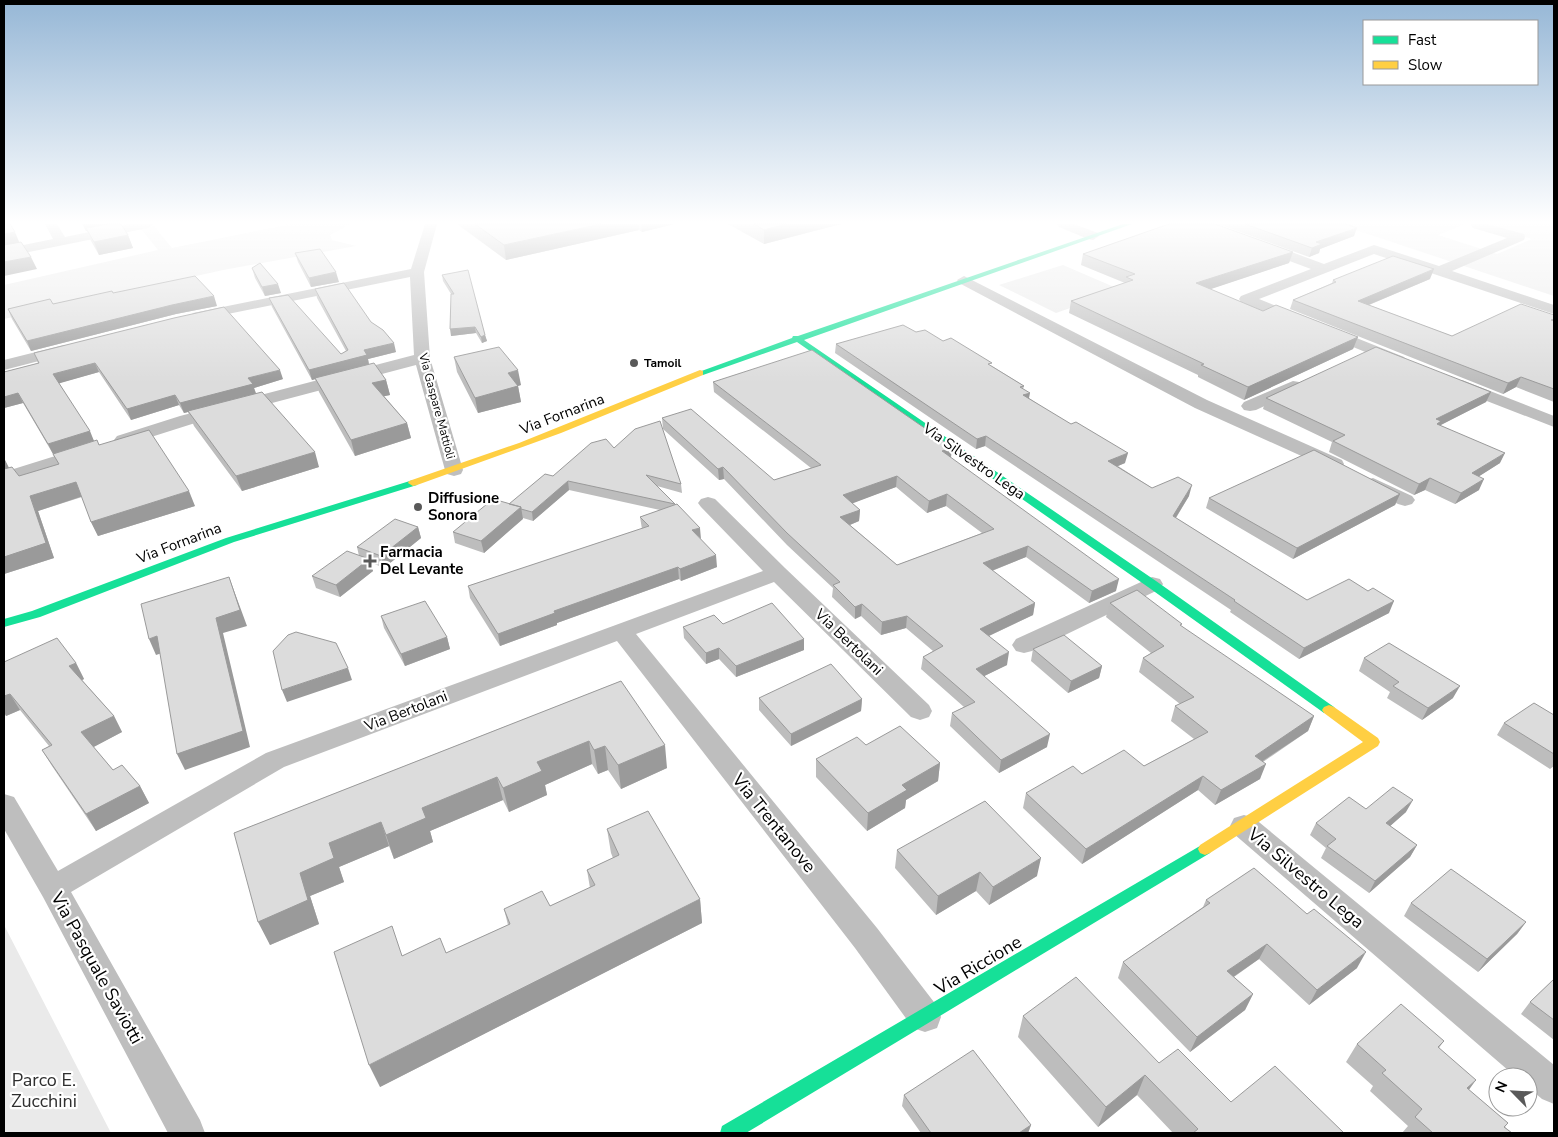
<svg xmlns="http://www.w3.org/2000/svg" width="1558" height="1137" viewBox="0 0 1558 1137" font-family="'Nunito Sans',sans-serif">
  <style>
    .green { fill: #eaeaea }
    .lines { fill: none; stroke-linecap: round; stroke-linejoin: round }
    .street { fill: #bebebe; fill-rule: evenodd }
    .fast { fill: #16e098; fill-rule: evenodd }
    .slow { fill: #ffcf43; fill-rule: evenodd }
    .wall { fill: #bdbdbd; fill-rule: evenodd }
    .shaded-wall { fill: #9a9a9a }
    .building { fill: #dcdcdc; stroke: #9a9a9a; fill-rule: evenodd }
    .poi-dot { fill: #595959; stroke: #fff; stroke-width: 2 }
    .labels { text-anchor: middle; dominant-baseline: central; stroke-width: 4.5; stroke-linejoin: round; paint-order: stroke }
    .far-poi-label { font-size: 12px; font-weight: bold; fill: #000; stroke: #fff; text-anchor: start }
    .far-street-label { font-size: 12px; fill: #000; stroke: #fff }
    .street-label { font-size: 15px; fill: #000; stroke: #fff }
    .poi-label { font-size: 15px; font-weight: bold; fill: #000; stroke: #fff; text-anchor: start }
    .near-street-label { font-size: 18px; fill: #000; stroke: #fff }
    .near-park-label { font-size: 18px; fill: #2f2f2f; stroke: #fff }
  </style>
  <rect width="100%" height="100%" fill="#fff"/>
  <path class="green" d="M291 224H350L330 235 332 240 356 246 223 270 4 319V285L158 250 141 229 154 226 172 248Z
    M1338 224H1465L1438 235 1497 254 1532 239 1494 227 1491 224H1554V296Z
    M1063 265 1121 290 1056 313 999 285Z
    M4 925 111 1133H4Z"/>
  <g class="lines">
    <path class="street" d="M45 224H57L65 237 129 224H154L148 228 4 257V249L53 239Z
      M425 224H437L424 272 430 358 463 470 461 474 454 476 447 474 445 470 416 365 192 424 129 444 123 445 117 444 114 440 117 436 180 416 414 355 410 277 198 320 193 319 191 316 193 313 198 312 411 269Z
      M1057 224H1074L1098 233 1099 236 1093 240 1088 239 1059 227Z
      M1471 224H1487L1524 234 1525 237 1524 240 1452 271 1554 305V314L1374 254 1259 299 1301 316 1303 319 1301 322H1291L1241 302 1239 299 1241 296 1311 269 1260 250 1258 247 1260 244H1270L1324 264 1374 245 1439 266 1507 238 1473 228Z
      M964 276 1207 400 1342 460 1344 464 1342 468 1335 470 1328 468 1195 408 959 283 957 280Z
      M1329 327 1404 357 1406 360 1404 363H1392L1324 335 1321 332 1324 329Z
      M64 345 70 347 72 350 70 353 4 370V360Z
      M1462 380 1554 416V427L1456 389 1454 385 1456 381Z
      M1293 381 1299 382 1301 386 1299 390 1256 410 1250 411 1244 410 1241 406 1244 402Z
      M84 447 90 448 93 452 90 456 4 484V472Z
      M1373 478 1412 496 1415 500 1412 504 1405 506 1398 504 1366 488 1363 484 1366 480Z
      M708 497 715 499 785 568 929 705 932 711 929 717 920 720 911 717 774 582 636 634 877 928 937 1006 941 1017 937 1028 925 1032 913 1028 855 948 617 641 284 767 71 892 200 1120 205 1133H168L43 897 4 829V794L14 797 58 871 266 753 763 571 701 507 698 503 701 499Z
      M1152 577 1160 579 1163 584 1160 589 1032 651 1024 653 1016 651 1012 645 1016 639Z
      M1244 815 1254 818 1554 1065V1104L1542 1099 1528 1087V1077H1516L1234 834 1230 826 1234 818Z"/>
    <path class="fast" d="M1123 224H1132L804 340 1156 581 1334 707 1336 710 1334 713H1324L1148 587 797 342 703 375H697L696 373 792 338 793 336H798Z
      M413 480 417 481 418 483 417 485 234 542 40 617 4 627V619L32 611 226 538Z
      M1205 843 1210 845 1212 849 1210 853 746 1133H720L722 1126Z"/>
    <path class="slow" d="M700 370 703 371V375L561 433 417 485 413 486 408 483 409 481 519 443Z
      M1329 705 1334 707 1378 738 1380 742 1378 746 1210 853 1205 855 1200 853 1198 849 1200 845 1363 742 1324 713 1322 710 1324 707Z"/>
  </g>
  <path class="wall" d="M82 224H121L128 235 133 248 99 255 91 241 87 231H86Z
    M457 224H674L642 232 639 230 506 260Z
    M728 224H841L764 244Z
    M1218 224H1346L1354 236 1320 249 1319 253 1309 257Z
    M1293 252 1289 263 1210 289 1263 311 1358 337 1353 349 1244 400 1198 377V375L1069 313 1071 301 1125 283 1081 265 1083 254Z
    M295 253 339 282 311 287 298 262Z
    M252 268 281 293 265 296 255 278Z
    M442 275 485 335 487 341 482 343 476 333 451 336V294L443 281Z
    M1430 279 1369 305 1452 336 1554 315V402L1516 387 1503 394 1290 309 1293 300 1332 283 1333 280Z
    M315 289 371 322 396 352 368 359 369 364 386 380 390 395 384 396 407 423 411 438 355 456 319 392 315 379 312 380 272 307 269 298 341 354 346 351 317 298Z
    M113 293 217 306 176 314 31 351 12 319 8 309 53 304Z
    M916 332 992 366 1024 386 1023 389 1029 398 1125 463 1118 466 1152 488 1189 496 1176 518 1307 600 1389 613 1299 659 1230 612 1231 610 985 446 976 449 835 353 836 344Z
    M34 353 283 379 254 388 256 393 319 467 242 491 194 426 188 412 184 413 179 405 131 420 99 372 59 383 94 441 195 506 98 536 91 522 82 497 38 511 54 558 4 574V458L9 468 19 476 58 464 53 454 23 403 4 408V372L38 363Z
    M454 357 521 385 518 386 521 402 478 413 457 372Z
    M713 382 951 458 1116 591 1089 603 1026 557 992 571 1035 603 1033 615 989 636 1007 665 984 676 1047 747 999 773 950 726 952 713 964 707 921 669 923 657 933 651 906 628 881 635 861 616 855 619 832 597 833 588 787 545 724 479 719 480 663 429 662 418 774 480 811 468 714 392ZM896 487 927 513 946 506 982 533 897 565 850 525 859 521 860 510 852 503Z
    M1491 392 1486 402 1440 425 1500 463 1479 476V490L1455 504 1425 490 1414 495 1329 452 1332 442 1263 409 1266 398Z
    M614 448 681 484 682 493 657 486 675 504 700 539 717 567 681 581 679 579 557 623V625L500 646 470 598 468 586 642 529 640 517 660 510 569 490 533 521 523 518 484 553 455 543 453 532 509 504 553 476Z
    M1400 494 1395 505 1293 559 1206 508 1209 498Z
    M418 527 421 538 384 568 370 562 373 571 340 597 316 588 312 576 359 556 357 547Z
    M1110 603 1181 627 1314 716 1308 731 1263 762 1260 779 1215 805 1198 790 1082 864 1023 808 1026 793 1082 774 1144 766 1194 739 1171 721 1175 706 1180 704 1139 672 1143 658 1151 653 1106 617Z
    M381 616 447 637 450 649 405 666 384 628Z
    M723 624 804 639V650L736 677 719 659 706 664 684 638 683 627Z
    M1033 649 1102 666 1099 678 1068 693 1031 661Z
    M1364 658 1453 698 1422 720 1387 698 1390 692 1359 671Z
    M4 662 76 663 84 679 82 680 114 716 122 732 93 747 113 770 140 786 149 803 96 831 52 766 42 750 49 746 20 710 6 716 4 712Z
    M621 681 667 768 621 789 608 770 598 774 592 764 545 785 547 795 509 812 503 800 430 831 433 842 394 859 389 846 339 867 344 882 310 896 319 924 270 945 234 833Z
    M759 698 862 699 861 711 791 746 759 710Z
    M1554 715V766L1550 769 1497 735 1504 723Z
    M816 759 940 763 938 781 906 800 905 808 867 831 816 777Z
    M1366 809 1406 812 1390 826 1417 845 1410 857 1369 893 1321 858 1326 848 1310 835 1316 823Z
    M607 829 700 899 702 923 380 1087 403 955 446 953 508 925 504 909 550 906 590 888 587 870 613 858 611 853Z
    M897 850 1037 876 989 905 976 891 936 915 895 868Z
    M1206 900 1357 968 1309 1005 1259 959 1234 977 1253 994 1245 1010 1190 1052 1118 978 1123 962 1203 907Z
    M1411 903 1526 922 1517 934 1478 972 1404 916Z
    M1554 979V1040L1521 1014 1530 1002Z
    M1023 1016 1159 1063 1231 1102 1344 1133H1173L1137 1095 1098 1127 1018 1037Z
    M1444 1041 1439 1048 1469 1090 1508 1123 1505 1127 1512 1133H1402L1408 1126 1370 1091 1373 1086 1346 1062 1357 1044Z
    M904 1095 1031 1125 1028 1133H921L902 1106Z"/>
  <path class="shaded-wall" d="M83 224H117L86 231Z
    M601 224H638L639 230 506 260 504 245Z
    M641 224H674L642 232Z
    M786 224H841L764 244V230Z
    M1357 228 1354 236 1320 249 1319 253 1309 257 1312 248 1316 242Z
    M15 232 20 244 4 248V234Z
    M128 235 133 248 99 255 94 242Z
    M1293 252 1289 263 1193 295 1196 283Z
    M31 257 37 269 4 276V262Z
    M1434 269 1430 279 1354 311 1358 301Z
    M336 272 339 282 311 287 309 278Z
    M278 284 281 293 265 296 262 287Z
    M214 296 217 306 176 314 31 351 27 341 172 305Z
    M475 327 476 333 451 336 450 329Z
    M485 335 487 341 482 343 481 337Z
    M1358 337 1353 349 1244 400 1248 387Z
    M394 343 396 352 368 359 369 365 312 380 309 370 364 350Z
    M95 363 99 372 57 384 53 374Z
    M280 370 283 379 254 388 256 394 184 413 180 403 248 378Z
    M518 370 521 385 511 388 508 373Z
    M1521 377 1516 387 1503 394 1508 383Z
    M386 380 390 395 376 398 372 383Z
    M518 386 521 402 478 413 475 398Z
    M1491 392 1486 402 1439 426 1437 432 1436 419Z
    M18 393 23 403 4 408V397Z
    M1030 393 1028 403 1023 395Z
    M175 395 179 405 131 420 127 409Z
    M407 423 411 438 355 456 351 440Z
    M90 431 94 441 53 454 48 444Z
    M986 436 985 446 976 449 977 439Z
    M952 447 951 458 942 451Z
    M315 452 319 467 242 491 236 476Z
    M1128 453 1125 463 1106 471 1108 461Z
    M1505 453 1500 463 1467 484 1472 473Z
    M4 458 9 468 4 470Z
    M723 467 724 479 719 480 718 469Z
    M897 476 896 487 843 507V495Z
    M1430 478 1425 490 1414 495 1419 484Z
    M1484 479 1479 490 1455 504 1461 493Z
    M568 481 569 490 533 521 532 512Z
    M76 482 83 496 38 511 54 558 4 574V557L30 496Z
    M1192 485 1189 496 1170 527 1173 516Z
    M189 491 195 506 98 536 91 522Z
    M947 494 946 506 927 513 929 501Z
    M1400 494 1395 505 1293 559 1297 548Z
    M521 507 523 519 484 553 481 541Z
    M860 510 859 521 840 529V517Z
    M418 527 421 538 384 568 381 556Z
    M700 528 701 539 692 530Z
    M1028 546 1026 557 981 575 983 563Z
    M716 555 717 567 681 581 680 569Z
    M369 559 373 571 340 597 336 585Z
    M678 567 679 579 557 623V625L500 646 498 634 554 611Z
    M229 577 247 626 223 633 250 747 185 770 177 754 216 618Z
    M1119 579 1116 591 1089 603 1092 591Z
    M1394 601 1389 613 1299 659 1304 648Z
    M1035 603 1033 615 978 641 980 629Z
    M862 604 861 616 855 619V607Z
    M907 616 906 628 881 635 882 622Z
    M157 636 165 652 156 655 149 639Z
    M447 637 450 649 405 666 401 654Z
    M804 639V650L736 677V666Z
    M719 648V659L706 664V653Z
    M1009 652 1007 665 974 681 976 669Z
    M76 663 84 679 78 682 69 666Z
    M1102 666 1099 678 1068 693 1071 681Z
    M348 668 352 680 287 702 282 690Z
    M1460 686 1453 698 1422 720 1428 708Z
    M10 694 20 710 6 716 4 712V696Z
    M862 699 861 711 791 746V734Z
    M114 716 122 732 90 749 81 732Z
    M1314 716 1308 731 1249 770 1255 756Z
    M1050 734 1047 747 999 773 1001 760Z
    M589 741 592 764 545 785 547 795 509 812 503 788 537 762Z
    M665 745 667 768 621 789 618 765Z
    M605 746 608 770 598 774 594 750Z
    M940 763 938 781 906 800 905 808 867 831 868 813 902 785Z
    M1266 764 1260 779 1215 805 1221 790Z
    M1203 776 1198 790 1082 864 1086 849Z
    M497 777 503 800 430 831 433 842 394 859 386 835 422 808Z
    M140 786 149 803 96 831 86 814Z
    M1413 800 1406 812 1380 835 1386 823Z
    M381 822 389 846 339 867 344 882 310 896 319 924 270 945 258 922 300 873 329 843Z
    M1417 845 1410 857 1369 893 1375 881Z
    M1041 858 1037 876 989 905 993 887Z
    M980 872 976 891 936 915 938 896Z
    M700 899 702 923 380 1087 369 1065Z
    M1526 922 1517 934 1478 972 1487 959Z
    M1267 944 1259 959 1220 986 1227 971Z
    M1366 952 1357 968 1309 1005 1317 990Z
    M1253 994 1245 1010 1190 1052 1197 1037Z
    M1145 1075 1137 1095 1098 1127 1106 1107Z
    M1476 1080 1463 1098 1467 1088Z
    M1031 1125 1028 1133H1019Z"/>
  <path class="building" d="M4 224H10L15 232 4 234Z
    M108 224H121L128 235 94 242 86 228Z
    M475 224H601L504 245Z
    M754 224H786L764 230Z
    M1169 224H1215L1293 252 1196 283 1263 311 1276 305 1358 337 1248 387 1201 365 1204 364 1071 301 1133 280 1126 277 1135 274 1083 254Z
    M1245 224H1346L1357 228 1316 242 1322 244 1312 248Z
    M21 242 31 257 4 262V245Z
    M320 249 336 272 309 278 295 253Z
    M1393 256 1434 269 1358 301 1452 336 1521 304 1554 315V319L1551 320 1554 321V389L1521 377 1508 383 1293 300 1336 282 1333 280Z
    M260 263 278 284 262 287 252 268Z
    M468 270 485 335 481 337 475 327 450 329 451 294H454L442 275Z
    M195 276 214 296 172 305 27 341 8 309 50 299 53 304 112 291 113 293Z
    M344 283 371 322 383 330 394 343 364 350 367 355 309 370 269 298 288 295 341 354 348 350 315 289Z
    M224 307 280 370 248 378 253 384 180 403 175 395 127 409 95 363 53 374 90 431 48 444 18 393 4 397V372L39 363 34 353 174 318Z
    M903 325 916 332 925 330 943 341 951 338 992 363 988 364 1024 386 1020 387 1030 393 1023 395 1071 424 1076 422 1128 453 1108 461 1152 488 1178 477 1192 485 1173 516 1307 600 1349 579 1368 591 1373 588 1394 601 1304 648 1234 601 1235 600 986 436 977 439 836 344Z
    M499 347 518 370 508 373 518 386 475 398 454 357Z
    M1376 347 1491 392 1436 419 1441 421 1437 424 1505 453 1472 473 1484 479 1461 493 1430 478 1419 484 1333 441 1345 435 1266 398Z
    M812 350 952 447 942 451 1119 579 1092 591 1028 546 983 563 1035 603 980 629 1009 652 976 669 1050 734 1001 760 952 713 975 702 923 657 943 646 907 616 882 622 862 604 855 607 833 585 840 582 787 533 723 467 718 469 662 418 691 409 774 480 821 465 713 382ZM897 476 929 501 947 494 994 529 897 565 840 517 860 510 843 495Z
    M374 363 386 380 372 383 407 423 351 440 315 378Z
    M262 392 315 452 236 476 188 411Z
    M660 421 681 484 646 475 675 504 568 481 532 512 521 509V507L509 504 545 474 553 476 591 443 606 439 614 448 635 429Z
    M149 430 189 491 91 522 76 482 30 496 46 543 4 557V469L12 467 19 476 59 464 53 454 97 440 99 445Z
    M1314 450 1400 494 1297 548 1209 498Z
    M493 499 521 507 481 541 453 532Z
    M677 504 700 528 692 530 716 555 680 569 678 567 554 611 555 613 498 634 468 586 649 526 640 517Z
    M395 519 418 527 381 556 357 547Z
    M347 551 369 559 336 585 312 576Z
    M229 577 240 610 216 618 243 731 177 754 157 636 149 639 141 604Z
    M1137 590 1182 624 1180 625 1314 716 1255 756 1266 764 1221 790 1203 776 1086 849 1026 793 1073 766 1082 774 1124 750 1144 766 1208 732 1175 706 1194 697 1143 658 1164 646 1110 603Z
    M425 601 447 637 401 654 381 616Z
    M772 603 804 639 736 666 719 648 706 653 683 627 714 615 723 624Z
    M296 632 336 643 348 668 282 690 273 651 288 635Z
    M1064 635 1102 666 1071 681 1033 649Z
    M57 638 76 663 69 666 114 716 81 732 113 770 122 765 140 786 86 814 42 750 52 745 10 694 4 696V662Z
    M1389 643 1460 686 1428 708 1393 686 1399 682 1364 658Z
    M831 664 862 699 791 734 759 698Z
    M621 681 665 745 618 765 605 746 594 750 589 741 537 762 542 771 503 788 497 777 422 808 426 818 386 835 381 822 329 843 334 858 300 873 308 900 258 922 234 833Z
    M1534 703 1554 715V754L1504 723Z
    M900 726 940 763 902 785 907 790 868 813 816 759 857 737 866 745Z
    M1393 787 1413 800 1386 823 1417 845 1375 881 1327 846 1336 839 1316 823 1349 797 1366 809Z
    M985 801 1041 858 993 887 980 872 938 896 897 850Z
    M648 811 700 899 369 1065 334 952 392 926 402 956 440 938 446 953 510 924 504 909 542 891 550 906 595 885 587 870 619 855 607 829Z
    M1254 868 1307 914 1314 909 1366 952 1317 990 1267 944 1227 971 1253 994 1197 1037 1123 962 1210 903 1206 900Z
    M1451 869 1526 922 1487 959 1411 903Z
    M1076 977 1159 1063 1178 1049 1231 1102 1275 1066 1344 1133H1193L1198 1129 1145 1075 1106 1107 1023 1016Z
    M1554 979V1020L1530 1002Z
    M1401 1004 1444 1041 1438 1047 1476 1080 1467 1088 1508 1123 1504 1127 1512 1133H1433L1415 1117 1422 1109 1382 1073 1386 1070 1357 1044Z
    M973 1050 1031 1125 1019 1133H931L904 1095Z"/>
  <linearGradient id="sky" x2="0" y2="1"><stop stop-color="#96b7d6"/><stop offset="0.58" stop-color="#fff"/><stop offset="1" stop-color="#fff" stop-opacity="0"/></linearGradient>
  <rect width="1558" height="383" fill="url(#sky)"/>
  <g class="poi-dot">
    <circle cx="634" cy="363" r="5"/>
    <circle cx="418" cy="507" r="5"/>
    <path d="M367.5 553.5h5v5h5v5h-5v5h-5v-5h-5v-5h5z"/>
  </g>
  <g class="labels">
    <g class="far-poi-label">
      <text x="644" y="363">Tamoil</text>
    </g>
    <g class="far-street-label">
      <text transform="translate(437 406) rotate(75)">Via Gaspare Mattioli</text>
    </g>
    <g class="street-label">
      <text transform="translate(562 414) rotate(-21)">Via Fornarina</text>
      <text transform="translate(974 461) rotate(35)">Via Silvestro Lega</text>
      <text transform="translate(179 543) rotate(-21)">Via Fornarina</text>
      <text transform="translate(849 642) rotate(44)">Via Bertolani</text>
      <text transform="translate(406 711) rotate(-21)">Via Bertolani</text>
    </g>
    <g class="poi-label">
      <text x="428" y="498">Diffusione<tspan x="428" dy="17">Sonora</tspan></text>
      <text x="380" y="552">Farmacia<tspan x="380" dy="17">Del Levante</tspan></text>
    </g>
    <g class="near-street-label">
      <text transform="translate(774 823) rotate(51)">Via Trentanove</text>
      <text transform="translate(1306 878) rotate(40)">Via Silvestro Lega</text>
      <text transform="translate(978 965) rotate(-31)">Via Riccione</text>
      <text transform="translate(97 968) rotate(61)">Via Pasquale Saviotti</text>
    </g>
    <g class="near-park-label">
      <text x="44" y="1080">Parco E.<tspan x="44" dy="21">Zucchini</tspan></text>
    </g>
  </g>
  <rect width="1558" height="1137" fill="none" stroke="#000000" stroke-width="10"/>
  <rect x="1363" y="20" width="175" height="65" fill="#ffffff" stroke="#999999"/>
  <rect x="1373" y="36" width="25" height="8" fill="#16e098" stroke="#999999"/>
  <text x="1408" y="45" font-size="15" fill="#000000">Fast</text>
  <rect x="1373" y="61" width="25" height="8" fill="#ffcf43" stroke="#999999"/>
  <text x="1408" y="70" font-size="15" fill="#000000">Slow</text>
  <g transform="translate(1513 1092) rotate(294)"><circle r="24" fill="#ffffff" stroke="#999999"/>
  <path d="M0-4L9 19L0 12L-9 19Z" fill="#595959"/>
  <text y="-8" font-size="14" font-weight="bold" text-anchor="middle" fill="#000000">N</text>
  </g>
</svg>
